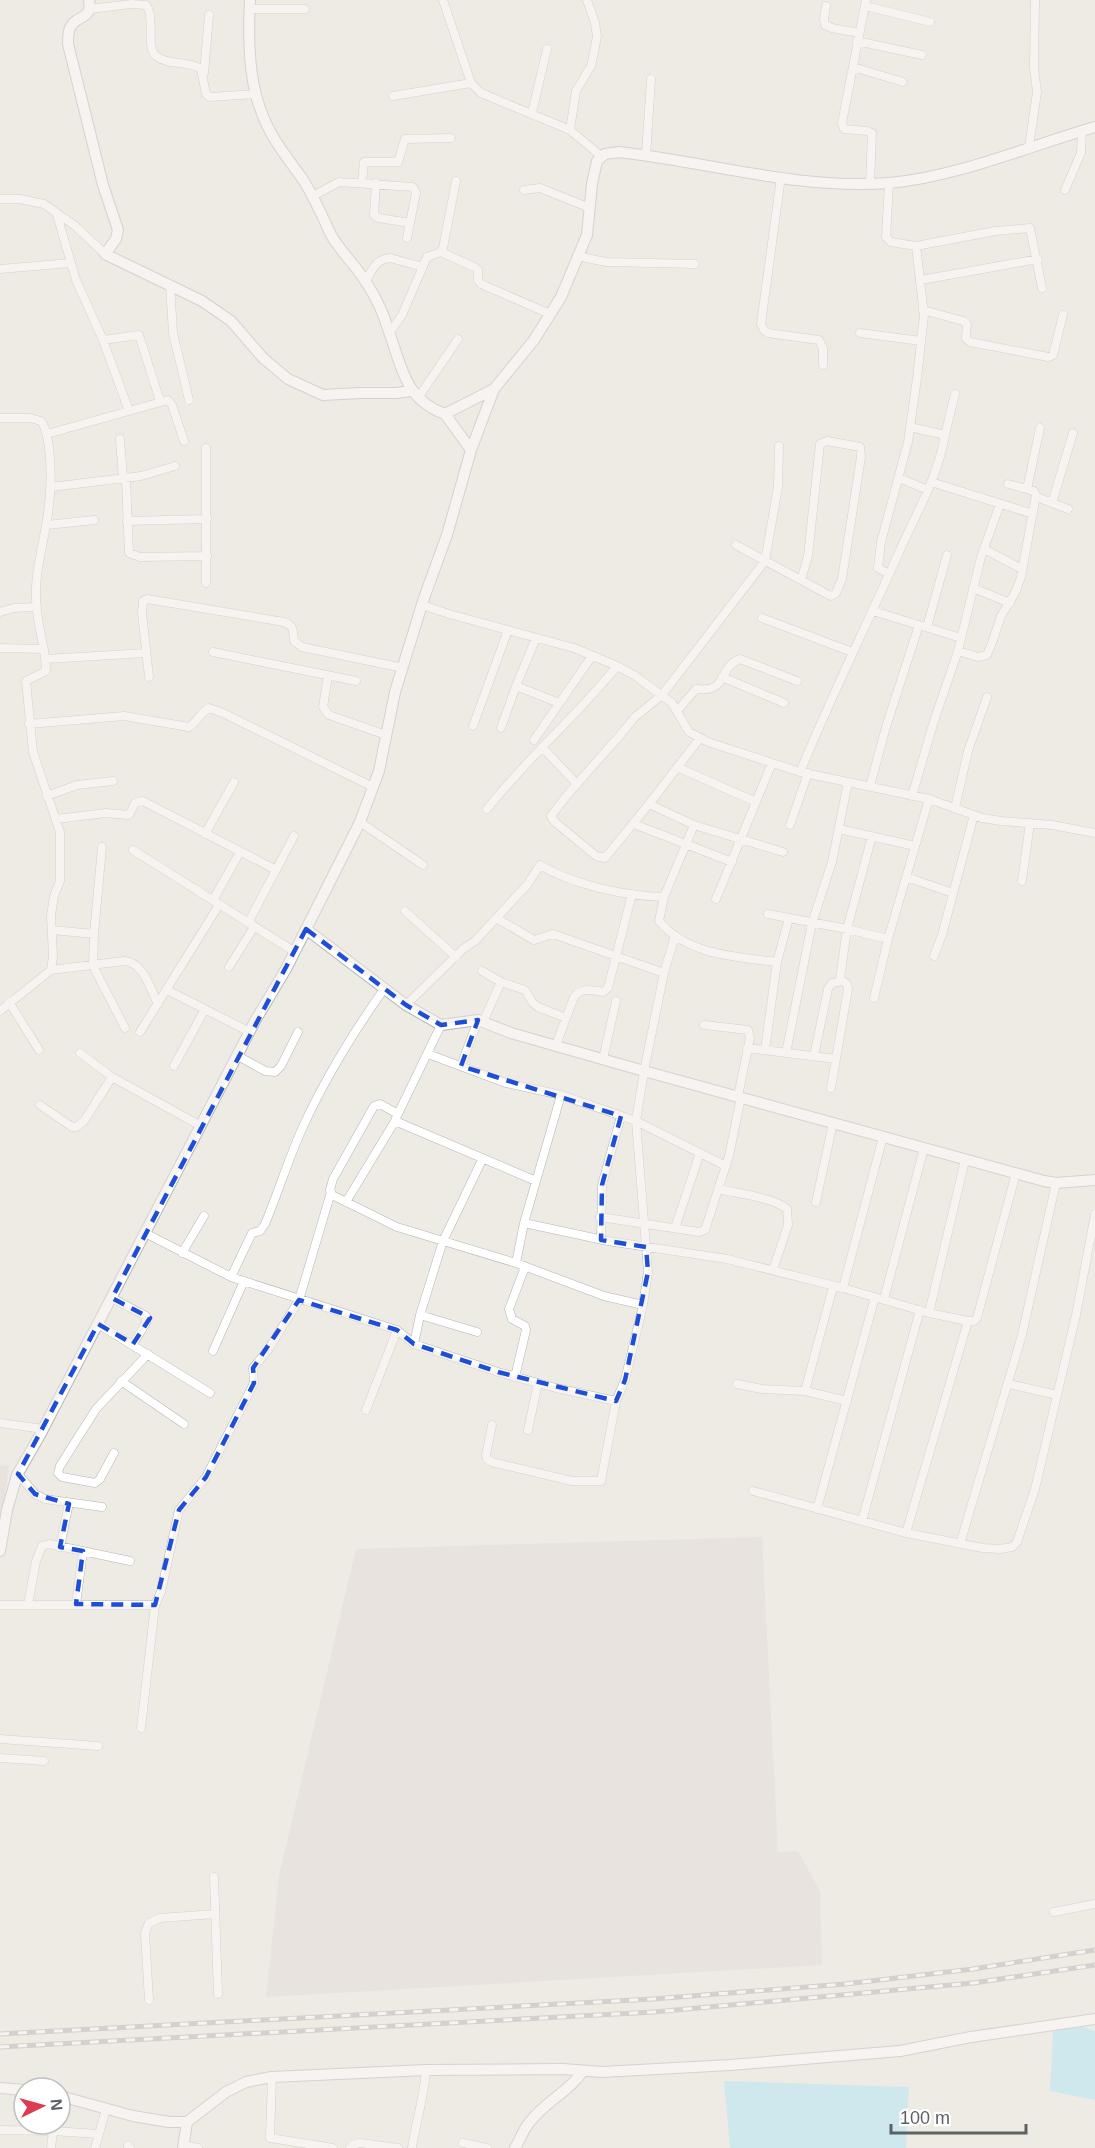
<svg xmlns="http://www.w3.org/2000/svg" width="1095" height="2148" viewBox="0 0 1095 2148" font-family="Arial,sans-serif">
  <style>
    .industrial { fill: #e0dcd9 }
    .water { fill: #a9e7f9 }
    .lines { fill: none; stroke-linecap: round; stroke-linejoin: round }
    .street-casing { stroke: #b2b6b8; stroke-width: 9 }
    .secondary-casing { stroke: #b3b8bb; stroke-width: 12 }
    .street { stroke: #fff; stroke-width: 8 }
    .secondary { stroke: #fff; stroke-width: 10 }
    .rail-casing { stroke: #b1b2b2; stroke-width: 5 }
    .rail { stroke: #fff; stroke-width: 3; stroke-dasharray: 9; stroke-linecap: butt }
    .marked { fill: none; stroke: #1d4ed8; stroke-width: 4.5; stroke-dasharray: 12 8; stroke-linejoin: round }
  </style>
  <rect width="100%" height="100%" fill="#eeeae4"/>
  <path class="industrial" d="M9 1465 0 1528V1466Z
    M762 1537 778 1852 798 1851 820 1891 822 1965 266 1997 279 1876 356 1549Z"/>
  <path class="water" d="M1074 2024 1095 2031V2100L1050 2091 1053 2032 1059 2027Z
    M724 2081 909 2087 906 2148H730Z"/>
  <g class="lines">
    <defs>
      <path id="street" d="M443 0 471 83 481 93 570 130 602 157
        M866 0 842 123 844 129 867 131 872 133 870 183
        M826 6 824 19 825 25 832 28 859 33
        M865 6 930 22
        M90 9 131 4 146 5C156 18 145 46 156 56 168 66 188 60 201 69L206 94 210 97 256 94
        M250 9H305
        M857 41 922 55
        M853 67 903 82
        M204 73 209 15
        M393 96 471 83
        M532 113 547 49
        M570 130 576 91 591 66 597 37 595 23 587 0
        M1029 147 1037 92 1034 68 1035 0
        M646 155 651 79
        M781 177 761 324 764 330 768 333 819 340 823 348V365
        M362 182 364 162H398L405 139 451 138
        M376 183 374 215 379 218 410 223
        M524 190 540 188 590 208
        M1065 190 1081 153 1082 131
        M313 196 339 182 413 187 416 193 407 238
        M0 199H20L44 204 74 225 105 254
        M57 215 76 280 103 340 129 411
        M916 246 995 231 1030 228 1042 288
        M441 252 474 267 478 270V280L481 284 550 314
        M577 256 606 262 695 264
        M0 269 71 263
        M921 280 1038 259
        M366 281C372 270 376 259 390 258L423 267
        M170 285 173 333 189 400
        M923 310 963 321 967 324 966 338 970 342 1048 357 1053 355 1063 315
        M390 332 402 315 427 257 441 252 443 248 456 181
        M860 333 921 341
        M103 340 139 335 160 401
        M418 398 458 339
        M0 418H30L41 421C47 429 47 438 49 447 52 473 51 499 46 525 42 550 35 573 36 598 36 623 46 647 46 671L26 681 33 752 60 832V881L54 896 51 916 53 956 51 970 0 1011
        M910 427 945 435 955 394
        M47 434 168 400 172 405 184 441
        M120 439 123 479
        M206 448V583
        M899 478 928 490
        M126 479 129 553 140 557 207 556
        M931 482 1033 514
        M51 487 141 476 175 466
        M1027 489 1040 428
        M1037 497 1068 509
        M1052 503 1073 433
        M127 521 207 519
        M47 525 94 520
        M736 545 825 593 831 596 836 593 842 579 861 457 860 447 827 441 820 444 808 556 801 580
        M984 549 1022 569
        M889 574 878 568 881 542 908 442 917 378 924 315 916 246 891 242 886 237 889 183
        M973 588 1010 603
        M422 605 449 614 574 648 617 666 634 675 672 703 689 732 708 742 800 772 929 799 982 818 1001 821 1052 825 1095 833
        M873 611 961 638
        M0 612 14 608 37 607
        M762 618 852 652
        M927 627 947 555
        M0 648 44 649
        M958 651 978 657 987 655 992 643 1001 616 1016 591 1021 577 1036 495 1034 491 1008 484
        M213 652 356 681
        M46 659 146 653
        M328 676 323 707 329 715 386 735
        M149 677 142 613 143 601 147 599 284 622C294 626 293 630 294 641L302 647 403 668
        M722 677 784 703
        M516 686 559 703
        M677 711 696 689C729 693 717 668 740 659L797 681
        M29 724 124 716 189 727C198 722 200 712 209 708L223 713 373 787
        M473 726 508 630
        M501 728 516 686 536 638
        M700 738 649 804 694 825 664 897 659 921C687 955 736 957 777 962
        M534 740 592 656
        M542 747 577 784
        M679 768 756 802
        M800 772C831 697 867 624 900 550 917 512 938 476 945 435
        M870 786 886 727 919 625
        M47 796 77 785 113 781
        M912 796 934 721 958 651 981 557 1000 504
        M649 804 605 858 596 856 555 822 551 816 568 794 621 734 635 717 662 695 765 561 778 487 779 446
        M955 808 968 751 987 697
        M487 809C527 758 577 716 617 666
        M56 819 106 813 129 815 135 803 143 801 276 870
        M360 822 423 865
        M634 824 732 862
        M694 825 783 852
        M790 825 808 773
        M839 829 915 846
        M205 834 234 782
        M133 850 295 952
        M906 877 953 893
        M1022 881 1030 823
        M716 899 772 763
        M213 900 240 852
        M405 911 456 957
        M768 914 847 929 888 939
        M496 918 534 940 553 934 664 973
        M248 923 294 836
        M52 930 94 934 102 847
        M94 934 93 966 125 1028
        M934 956 942 935 974 815
        M229 967 254 927
        M51 970 124 961C144 962 150 989 158 1004
        M482 971 501 982 525 990 533 1003 538 1007 566 1018
        M167 990 250 1032
        M874 998 888 939 929 799
        M9 1002 39 1050
        M406 1005 463 949 475 941 527 885 540 865C573 885 625 896 664 897
        M483 1022 501 982
        M704 1025 748 1030 750 1038 738 1096
        M140 1032 219 905
        M556 1045 574 997C582 987 592 990 603 992L608 988 632 894
        M747 1048 836 1059
        M765 1050 777 962 789 918
        M80 1053 112 1077 201 1126
        M786 1053 812 923 832 862 848 782
        M428 1054 506 1083 561 1095 636 1121 726 1166
        M238 1056 265 1071 275 1072 281 1066 298 1032
        M814 1056 828 989 832 983 842 981
        M603 1059 616 1001
        M174 1066 205 1009
        M461 1066 478 1020
        M831 1088 848 989 847 984 840 979 847 929 872 836
        M40 1105 72 1127H76L84 1121 112 1077
        M398 1114 380 1104 374 1106 333 1179 330 1190 332 1195 397 1227 516 1263 604 1296 643 1305 625 1380 616 1401
        M396 1118 441 1025
        M883 1137 843 1288 929 1313 968 1321H974L977 1318 1016 1173
        M719 1189C739 1194 772 1197 787 1209L788 1225 773 1270
        M346 1202 395 1121 536 1181
        M816 1202 833 1123
        M600 1217 699 1232 705 1230 729 1156 741 1097
        M524 1223 608 1241 727 1259 843 1288
        M675 1228 700 1153
        M145 1233 231 1277 397 1330 414 1344 498 1372 556 1388 616 1401 601 1481H572L492 1462 487 1459 486 1455 492 1425
        M601 1239 602 1185 621 1116
        M182 1253 204 1216
        M516 1263 524 1223 561 1095
        M231 1277 252 1233 260 1231 265 1224C278 1193 288 1160 302 1129 324 1080 353 1033 384 989
        M112 1298 146 1316V1323L133 1344
        M884 1299 924 1148
        M643 1305 648 1272 636 1121 644 1071 664 973 675 936
        M929 1313 965 1160
        M420 1315 477 1332
        M98 1324 210 1393
        M414 1344 420 1315 443 1241 482 1160
        M213 1351 244 1281
        M515 1377 526 1330 525 1326 512 1319 509 1309 525 1267
        M121 1381 184 1424
        M737 1384 762 1389 805 1391 847 1401
        M1009 1384 1057 1395
        M805 1391 833 1287
        M366 1410 397 1330
        M0 1423 43 1429
        M528 1430 538 1383
        M114 1453 100 1479 95 1483 62 1477 58 1473 60 1466 96 1409 148 1354
        M18 1474 35 1494 45 1499 102 1507
        M753 1491 906 1533 983 1548 1000 1549 1012 1547 1017 1542 1035 1489 1076 1315 1095 1214
        M817 1509 875 1297
        M862 1521 920 1310
        M906 1533 968 1321
        M960 1544 1022 1335 1056 1183
        M60 1547 69 1503
        M76 1604 83 1551
        M0 1605H155L161 1592 179 1510 206 1477 254 1383 253 1368 268 1350 299 1300 331 1192
        M28 1605 36 1561 42 1546 49 1544 130 1561
        M141 1728 155 1605
        M0 1739 98 1746
        M0 1758 44 1761
        M214 1877 218 1994
        M1054 1912 1095 1904
        M149 2000 145 1933 149 1923 160 1918 215 1914
        M272 2077 270 2138 333 2148
        M0 2130 53 2131 99 2134
        M463 2143 487 2148
        M128 2145 130 2148
        M183 2145 198 2148
        M51 2148 53 2131
        M95 2148 106 2109
        M350 2148 352 2145 360 2143 398 2148
        M412 2148C416 2122 424 2097 426 2070"/>
      <path id="secondary" d="M89 0C93 21 76 14 70 28 68 32 68 39 68 44L103 185 118 230 116 239 105 254 202 301 231 321 263 358 288 379 323 395 360 393H396L411 391
        M250 0C248 35 248 75 260 108 268 133 284 154 299 174 313 193 321 214 331 235 341 252 356 266 366 282 376 297 384 315 389 332 402 367 405 400 445 414L494 389
        M445 414 471 450
        M306 929 406 1005 441 1025 478 1020 511 1033 644 1071 1044 1181 1056 1183 1095 1180
        M0 1551 7 1510 17 1475 40 1435 255 1021 286 969 360 822 373 787 379 771 395 692 424 598 447 535 471 450 494 389 534 340 561 297 587 235 592 184 597 161 605 154 619 152C708 162 799 190 889 183 957 177 1029 146 1095 127
        M0 2088 24 2090
        M60 2096 133 2116 169 2122H187L226 2092 246 2082 272 2077 426 2070 563 2069 602 2072 730 2065 900 2051 971 2037 1095 2019
        M183 2148 187 2122
        M515 2148C520 2140 523 2130 529 2123 544 2102 569 2092 583 2071"/>
    </defs>
    <use href="#street" class="street-casing"/>
    <use href="#secondary" class="secondary-casing"/>
    <use href="#street" class="street"/>
    <use href="#secondary" class="secondary"/>
    <defs>
      <path id="rail" d="M0 2034 653 1999 845 1984 973 1969 1095 1950
        M0 2047 654 2012 973 1983 1095 1965"/>
    </defs>
    <use href="#rail" class="rail-casing"/>
    <use href="#rail" class="rail"/>
  </g>
  <path d="M0 0H1095V2148H0ZM306 929 406 1005 441 1025 478 1020 461 1066 621 1116 602 1185 601 1240 646 1247 648 1272 625 1380 616 1401 498 1372 414 1344 397 1330 299 1300 253 1368 254 1383 206 1477 179 1510 155 1605 76 1604 83 1551 60 1547 69 1504 35 1494 18 1474 98 1324 133 1344 150 1318 112 1298Z" fill="#eeeae4" fill-opacity=".55" fill-rule="evenodd"/>
  <path class="marked" d="M306 929 406 1005 441 1025 478 1020 461 1066 621 1116 602 1185 601 1240 646 1247 648 1272 625 1380 616 1401 498 1372 414 1344 397 1330 299 1300 253 1368 254 1383 206 1477 179 1510 155 1605 76 1604 83 1551 60 1547 69 1504 35 1494 18 1474 98 1324 133 1344 150 1318 112 1298Z"/>
  <g transform="translate(42 2106) rotate(85)"><circle r="28" fill="#ffffff" stroke="#bec0c1" stroke-width="1.5"/>
  <path d="M0-4.5L10 22L0 15L-10 22Z" fill="#dd3b50"/>
  <text y="-9" font-size="16" font-weight="bold" text-anchor="middle" fill="#5c6164">N</text>
  </g>
  <path d="M891 2124v9h135v-9" fill="none" stroke="#5c6164" stroke-width="3"/>
  <text x="900" y="2124" font-size="18" fill="#5c6164" stroke="#ffffff" stroke-width="4.5" paint-order="stroke">100 m</text>
</svg>
